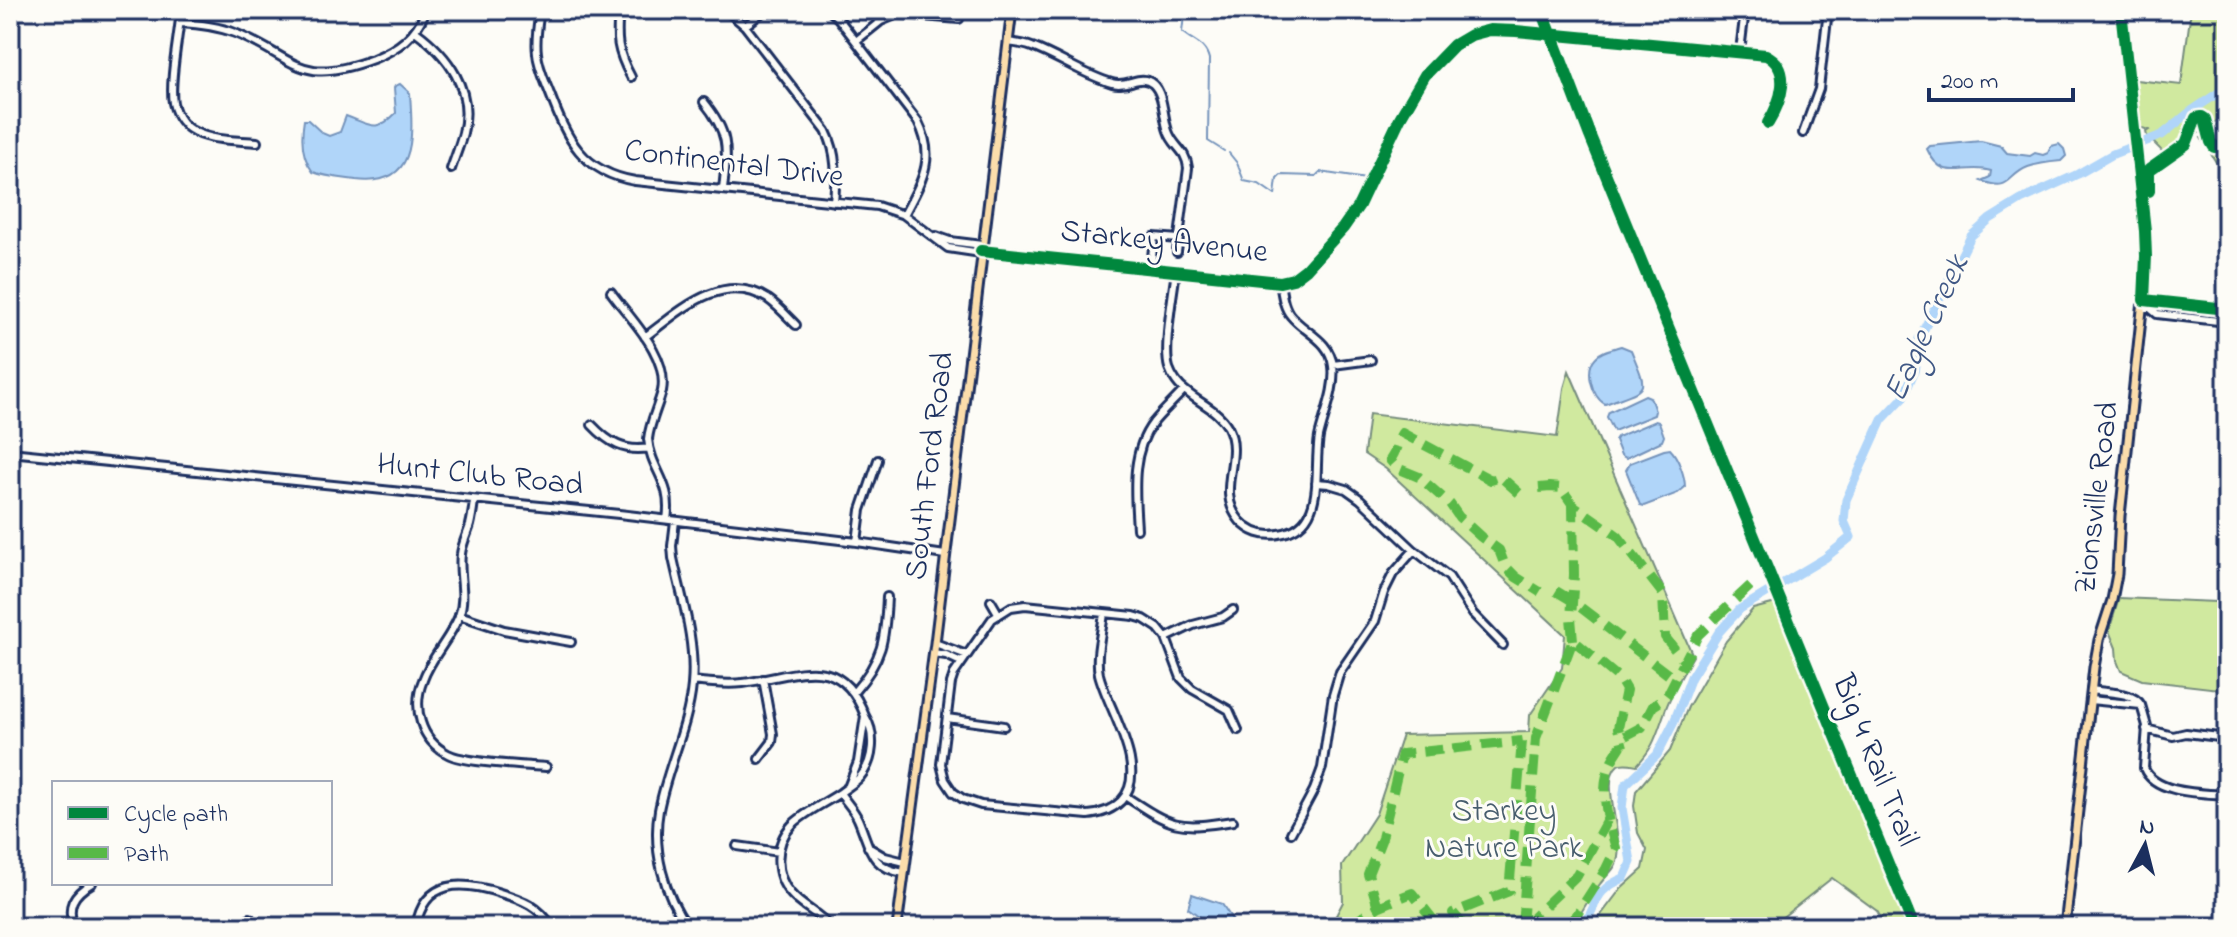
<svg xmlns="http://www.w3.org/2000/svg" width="2237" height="937" viewBox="0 0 2237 937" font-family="'Indie Flower',sans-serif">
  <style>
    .green { fill: #d0e99f; stroke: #768c7e; stroke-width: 2 }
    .water { fill: #b0d5f9; stroke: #7493bb; stroke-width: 2 }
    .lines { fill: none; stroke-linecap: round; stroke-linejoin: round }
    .stream { stroke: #7493bb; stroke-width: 2 }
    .river { stroke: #b0d5f9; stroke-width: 9 }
    .minor-casing { stroke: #1b2f5e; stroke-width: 12 }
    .major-casing { stroke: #1b2f5e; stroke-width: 13 }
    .minor { stroke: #fdfcf7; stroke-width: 6 }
    .major { stroke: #fbddab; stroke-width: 7 }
    .quiet { stroke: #58b947; stroke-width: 10; stroke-dasharray: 20 10; stroke-linecap: butt }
    .cycleway-casing { stroke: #fdfcf7; stroke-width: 17 }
    .cycleway { stroke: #00873e; stroke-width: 12 }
    .labels { text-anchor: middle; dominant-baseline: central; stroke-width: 6; stroke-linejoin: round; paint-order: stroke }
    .street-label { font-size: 32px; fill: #1b2f5e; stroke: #fdfcf7 }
    .park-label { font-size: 32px; fill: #485e6e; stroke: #fdfcf7 }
    .water-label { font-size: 34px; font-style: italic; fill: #405885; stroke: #fdfcf7 }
  </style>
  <rect width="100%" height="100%" fill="#fdfcf7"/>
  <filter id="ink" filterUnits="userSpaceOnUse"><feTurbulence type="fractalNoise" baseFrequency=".0125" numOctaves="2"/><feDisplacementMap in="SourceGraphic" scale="16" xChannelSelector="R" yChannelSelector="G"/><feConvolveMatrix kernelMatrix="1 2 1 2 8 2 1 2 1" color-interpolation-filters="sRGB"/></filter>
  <g filter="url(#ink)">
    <path class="green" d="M2191 10H2227V115L2208 126 2163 160 2164 153 2147 136 2146 132 2149 130 2139 127 2135 80 2181 85Z
      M2227 122V180L2201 138 2220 123Z
      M1569 371 1693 656C1683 674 1670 694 1664 714 1656 736 1654 747 1637 765 1632 764 1623 762 1618 765 1598 781 1627 841 1616 864 1613 871 1605 877 1600 884 1590 897 1581 912 1573 927H1330L1343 902 1342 866 1376 814 1402 735 1529 732 1530 715 1562 668 1565 635 1386 469 1364 454 1369 414 1557 437 1564 388Z
      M2119 598 2217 602 2227 604V690L2142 680 2121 671 2117 661 2116 648 2109 631Z
      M1776 603 1816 696 1911 927H1886L1877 911 1832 878 1770 927H1592L1620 890 1643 869 1647 850 1638 833 1634 806 1636 791 1670 751 1688 707 1726 641 1753 609Z"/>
    <path class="water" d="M400 84 410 93C413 138 417 187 356 180 342 178 326 177 313 172 301 157 301 137 304 120H308L322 133 329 136 340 132 346 116C369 124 376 134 396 113L394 88 395 86Z
      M1981 141 2001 146 2007 153 2030 156 2035 153 2043 155 2048 153 2051 146 2059 144 2064 149 2066 156 2061 161C2050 162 2039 163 2028 167 2005 176 2013 192 1981 181L1990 177 1991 171C1965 162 1943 185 1927 149L1930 146Z
      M1621 346 1631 350C1649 394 1649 387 1605 404 1592 397 1584 369 1596 357 1602 350 1612 349 1621 346Z
      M1645 395 1650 397 1655 411 1654 415 1614 431 1607 417 1609 412Z
      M1655 421 1659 422 1664 436 1662 441 1626 458 1621 455 1615 440 1617 437Z
      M1670 449C1678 457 1685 476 1685 487L1678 493 1644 506 1640 505 1626 470 1630 463 1664 450Z
      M1192 894 1222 904 1237 927H1214L1188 908Z"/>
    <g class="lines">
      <path class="stream" d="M1190 10 1184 16 1182 32C1193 42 1205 43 1209 59L1208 141 1224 151
        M1229 153 1237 163 1244 181 1259 184 1275 195 1277 179 1281 175 1316 176 1320 172 1366 179"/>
      <path class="river" d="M1583 927C1599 902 1593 891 1624 878L1631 862 1622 808 1625 785 1657 755 1674 722 1691 677 1719 632 1740 609 1825 558 1851 537 1844 521 1846 500 1882 420 1903 398 1914 372 1919 339 1971 236 1990 219 2021 200 2078 174 2113 154 2162 135 2190 112 2227 87"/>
      <defs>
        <path id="minor" d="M181 10C179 34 169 82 173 103 176 116 184 127 195 132 213 141 237 140 257 142
          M540 10C538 24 535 39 537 53 538 67 545 81 550 94 567 139 582 172 635 181L877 206 904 215 948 248 981 253
          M619 10C616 39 617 51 631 77
          M726 10 745 26 826 131C838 155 836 176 834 202
          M829 10 838 18 918 122C937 159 921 182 904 215
          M180 23C199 24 217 26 235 33 298 59 298 87 373 59 398 49 416 36 426 10
          M745 26 765 10
          M415 31C448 55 474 90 463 133 460 145 455 157 451 169
          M856 41 881 21 898 14 959 19
          M1008 42C1016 43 1025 44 1032 47 1059 57 1084 75 1112 83 1128 88 1140 73 1153 84 1164 94 1163 117 1168 131 1173 147 1186 149 1188 168L1177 252
          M1740 51 1745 10
          M704 102C731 135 727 150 723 190
          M1803 133 1819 89 1828 10
          M936 236 950 241 982 245
          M981 251 1280 282 1293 279 1306 269 1343 228 1359 205 1400 118 1425 75 1454 45 1471 35 1490 30 1516 31 1766 55C1793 69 1781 102 1768 123
          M1151 268 1154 237 1179 239
          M1176 271C1173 293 1163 349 1169 368 1172 377 1179 387 1187 392 1201 404 1218 410 1228 427 1244 459 1214 490 1240 521 1250 532 1264 537 1279 534 1327 527 1313 472 1319 437 1324 415 1336 389 1333 366 1330 340 1305 333 1291 316 1283 307 1282 293 1280 282
          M611 292C630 319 669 355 662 391 658 407 650 422 648 439 651 472 673 481 667 520
          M2143 308 2158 307 2227 315
          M2151 309 2157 314 2227 322
          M645 337C680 311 722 270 768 299 778 306 787 316 796 325
          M1333 365 1371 360
          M592 425C609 443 624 452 649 448
          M10 452 619 514 857 542 945 555
          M1316 483 1329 484 1346 489 1360 499 1414 550 1449 577 1473 614 1503 645
          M474 501C473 509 472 517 470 525 467 535 462 544 461 554 458 575 467 595 459 616 450 639 431 657 423 680 412 707 420 740 448 754 465 763 524 765 546 767
          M675 521 672 546 673 558C682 600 696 641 692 685 688 728 667 767 659 810 652 849 664 895 688 927
          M1137 529C1135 494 1130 453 1153 423 1162 412 1174 401 1184 390
          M857 542 861 510 878 460
          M991 601 998 613
          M1104 613C1102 632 1095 655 1099 674 1107 708 1151 770 1121 801 1112 810 1100 814 1088 815L981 805 963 799 953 792 945 780 941 764 951 683 954 674 992 619 1011 607 1025 605 1134 616 1144 619 1158 628 1166 638 1181 678 1192 689 1229 710 1238 730
          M459 615 504 630 571 642
          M1166 638 1193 625 1223 617 1233 610
          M935 643 967 655
          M933 653 946 655 961 662
          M693 681C709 683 726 685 743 683 796 676 840 649 865 716
          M854 692C883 659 885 640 887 597
          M2090 700 2141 705C2132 691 2107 693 2091 690
          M2141 705 2147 726 2144 768C2154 794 2203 793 2227 795
          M947 718 1004 726
          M2146 729 2173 736 2186 733 2219 737 2227 744
          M759 759 772 742 773 734 763 679
          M849 785 858 762 865 716C876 734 874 761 860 777 855 783 846 788 840 793 846 802 854 810 858 819 870 846 869 868 904 873
          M1125 796C1172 827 1177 830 1233 821
          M1291 833 1314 790 1322 768 1333 695 1340 672 1375 621 1384 592 1393 574 1414 550
          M737 846 779 852
          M868 847 885 857 905 862
          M74 927C66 906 73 894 92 883
          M188 927 243 922 250 918
          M416 927C424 878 463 881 500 893 523 900 539 906 552 927
          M830 927C819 913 802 907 791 894 774 875 774 844 792 825 805 812 825 803 840 793"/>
        <path id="major" d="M897 927 935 643 1012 10
          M2065 927 2094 667 2099 640 2112 600 2117 574 2120 516 2146 272 2144 218 2121 10"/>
      </defs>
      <use href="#minor" class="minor-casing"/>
      <use href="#major" class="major-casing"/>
      <use href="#minor" class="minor"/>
      <use href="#major" class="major"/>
      <path class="quiet" d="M1539 488 1550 487 1561 488 1573 505 1618 536 1663 594 1665 637 1684 661
        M1519 493 1501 477 1491 480 1402 433C1396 442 1398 450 1390 460L1397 468 1419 477 1450 504 1459 517 1481 537 1499 550 1505 566 1516 577 1540 592
        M1556 591 1571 600 1674 679
        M1573 640 1571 618 1574 575 1573 505
        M1378 907 1368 874 1382 838 1402 754 1522 741
        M1351 927 1352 924 1378 907 1412 893 1439 927
        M1465 927 1453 913 1509 891 1522 741 1528 740
        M1522 927 1536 738 1573 640 1619 678 1626 690 1618 728 1623 747
        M1523 927 1577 875 1607 820
        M1569 927 1606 869 1616 848C1608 821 1599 793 1610 765 1614 754 1622 748 1625 736L1642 727 1653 706 1664 699 1668 694 1698 635 1752 584"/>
      <defs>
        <path id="cycleway" d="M1542 10 1590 136 1914 927
          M2121 10 2145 231 2146 256 2144 300 2227 309
          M2149 191V170L2186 144 2196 118 2202 117 2205 119 2211 142 2214 147 2227 146
          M981 251 1280 282 1293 279 1306 269 1343 228 1359 205 1400 118 1425 75 1454 45 1471 35 1490 30 1516 31 1766 55C1793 69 1781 102 1768 123"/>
      </defs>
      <use href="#cycleway" class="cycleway-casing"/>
      <use href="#cycleway" class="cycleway"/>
    </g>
  </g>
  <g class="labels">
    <g class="street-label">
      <text transform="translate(734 165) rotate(7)">Continental Drive</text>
      <text transform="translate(1164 243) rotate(6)">Starkey Avenue</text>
      <text transform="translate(931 466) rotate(-83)">South Ford Road</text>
      <text transform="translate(480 476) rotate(6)">Hunt Club Road</text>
      <text transform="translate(2098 498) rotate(-83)">Zionsville Road</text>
      <text transform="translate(1874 761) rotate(68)">Big 4 Rail Trail</text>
    </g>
    <g class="park-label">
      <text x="1504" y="812">Starkey<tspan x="1504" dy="37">Nature Park</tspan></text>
    </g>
    <g class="water-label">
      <text transform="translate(1928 329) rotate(-65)">Eagle Creek</text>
    </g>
  </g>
  <rect width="2237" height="937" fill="none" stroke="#fdfcf7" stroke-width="40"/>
  <rect x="20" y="20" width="2197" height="897" fill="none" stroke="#1b2f5e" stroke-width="3" filter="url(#ink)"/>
  <rect x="52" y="781" width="280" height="104" fill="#fdfcf7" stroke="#a3aaba" stroke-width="2"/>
  <rect x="68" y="807" width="40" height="12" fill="#00873e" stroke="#a3aaba" stroke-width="2"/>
  <text x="124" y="821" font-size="24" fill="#1b2f5e">Cycle path</text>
  <rect x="68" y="847" width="40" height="12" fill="#58b947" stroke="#a3aaba" stroke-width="2"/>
  <text x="124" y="861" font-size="24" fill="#1b2f5e">Path</text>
  <g transform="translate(2145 845) rotate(7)" stroke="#fdfcf7" stroke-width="6" paint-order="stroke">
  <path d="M0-6L14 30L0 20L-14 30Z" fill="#1b2f5e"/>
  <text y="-12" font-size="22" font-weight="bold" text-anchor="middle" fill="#1b2f5e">N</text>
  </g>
  <path d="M1929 88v12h144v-12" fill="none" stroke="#1b2f5e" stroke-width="4"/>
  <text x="1941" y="88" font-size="24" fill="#1b2f5e" stroke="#fdfcf7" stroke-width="6" paint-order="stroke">200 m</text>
</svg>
